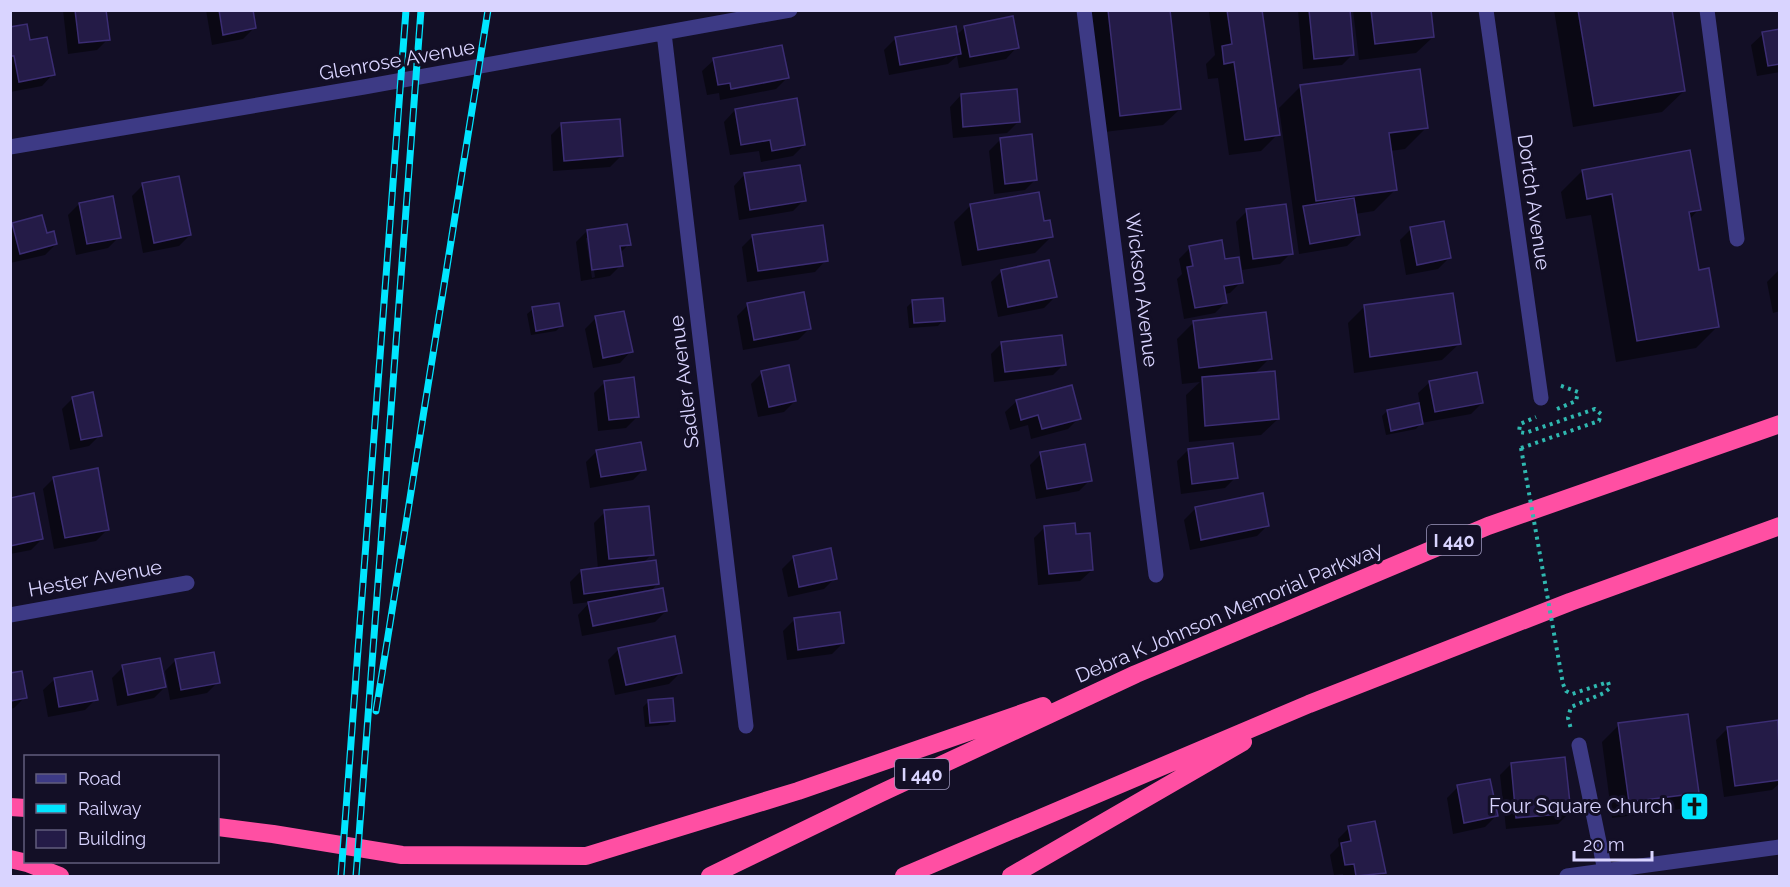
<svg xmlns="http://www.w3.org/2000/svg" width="1790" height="887" viewBox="0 0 1790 887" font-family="Raleway,sans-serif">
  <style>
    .shadow { fill: #0007; fill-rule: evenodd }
    .building { fill: #241b47; stroke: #3b2d73; stroke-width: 1.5 }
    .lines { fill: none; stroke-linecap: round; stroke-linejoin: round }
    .path { stroke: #2fb8b0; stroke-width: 4; stroke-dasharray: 3 4.5; stroke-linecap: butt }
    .minor { stroke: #3d3a85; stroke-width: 15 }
    .highway { stroke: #ff4fa3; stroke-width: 18 }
    .rail-casing { stroke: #00e5ff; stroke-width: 7 }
    .rail { stroke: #130f26; stroke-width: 4.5; stroke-dasharray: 14; stroke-linecap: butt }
    .path-bridge { stroke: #2fb8b0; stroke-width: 4; stroke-dasharray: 3 4.5; stroke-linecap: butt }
    .labels { text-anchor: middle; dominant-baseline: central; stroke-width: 6; stroke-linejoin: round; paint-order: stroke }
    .shield { fill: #130f26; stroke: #9e99be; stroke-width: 1.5 }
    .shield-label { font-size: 18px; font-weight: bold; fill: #d9d4ff }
    .street-label { font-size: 20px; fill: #d9d4ff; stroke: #130f26 }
    .poi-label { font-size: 20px; fill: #d9d4ff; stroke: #130f26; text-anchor: end }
  </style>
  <rect width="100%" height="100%" fill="#130f26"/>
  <path class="shadow" d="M63 10H105L108 39 97 50 68 54Z
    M206 10H251L254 28 243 39 212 45Z
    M1094 10H1169L1180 109 1163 125 1104 132 1091 14Z
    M1211 10H1261L1278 134 1261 151 1229 155 1218 78 1208 79 1206 64 1215 55 1209 12Z
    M1298 10H1349L1353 54 1342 65 1303 69Z
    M1353 10H1429L1433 37 1416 53 1359 60Z
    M1554 10H1670L1684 91 1662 112 1573 127Z
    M965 27 1017 47 1006 59 959 68 957 56 948 64 889 75 884 50 895 39 956 36Z
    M10 28 53 74 42 86 10 92Z
    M1780 30V72L1757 76 1751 45 1763 34Z
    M714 60 787 78 776 89 720 100 719 93 707 95 702 71Z
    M1301 86 1426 128 1405 149 1390 151 1395 190 1374 211 1355 214 1359 235 1347 246 1299 254 1279 108Z
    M961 95 1018 122 1007 133 953 138 950 107Z
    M735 110 804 145 793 156 761 162 759 151 730 155 724 122Z
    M562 124 621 156 610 167 553 171 551 135Z
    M1000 140 1036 179 1025 190 994 194 989 151Z
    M1582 171 1699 209 1689 220 1698 272 1717 327 1696 348 1616 362 1591 215 1566 219 1561 192Z
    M745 174 804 200 793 211 739 220 734 186Z
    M143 185 190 235 179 246 143 253 132 196Z
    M79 204 119 237 108 248 76 255 68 215Z
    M971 205 1043 223 1051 237 1035 253 962 266 954 222Z
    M1247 211 1291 253 1280 264 1242 270 1236 222Z
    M13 224 46 234 56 244 45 255 10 263V227Z
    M1411 229 1449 258 1438 269 1406 275 1400 240Z
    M587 231 629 244 619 254 621 265 610 276 581 281 576 242ZM586 238H589L595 277 592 278Z
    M753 236 826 260 815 272 747 282 742 247Z
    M1190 248 1224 261 1241 282 1230 293 1224 294 1226 302 1215 313 1184 319 1177 279 1182 274 1179 259ZM1189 254H1192L1196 273 1193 274Z
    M1002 271 1055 297 1044 308 998 317 991 282Z
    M1778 271 1780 311 1773 313 1767 282Z
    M913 301 943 320 938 326 909 328 907 307Z
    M748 305 809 329 798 340 743 350 737 316Z
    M1364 307 1459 344 1442 360 1354 373 1348 323Z
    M533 309 561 326 556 331 531 335 527 314Z
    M596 318 631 351 620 363 593 368 585 329Z
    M1194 322 1270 358 1254 374 1278 419 1261 435 1189 442 1186 395 1200 382 1182 384 1177 339Z
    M1002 343 1064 364 1053 375 994 382 991 354Z
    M762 373 795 401 784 412 758 417 751 384Z
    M605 382 637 417 626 428 598 431 594 393Z
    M1430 382 1482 403 1471 414 1421 423 1416 429 1386 435 1382 416 1387 411 1420 404 1418 393Z
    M73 398 100 435 89 446 70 450 62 409Z
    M1017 401 1079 418 1068 429 1031 439 1028 425 1010 430 1005 412Z
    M1188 450 1236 477 1225 488 1181 494 1177 461Z
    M597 451 644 469 633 480 590 488 586 462Z
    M1041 454 1090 480 1079 491 1036 499 1030 465Z
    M54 478 107 530 96 541 54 549 43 489Z
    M1262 495 1268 525 1257 536 1190 550 1184 520 1195 509Z
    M10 499 42 539 31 550 10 554Z
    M605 512 652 554 643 563 657 584 650 592 666 611 655 622 582 636 578 615 590 602 573 604 570 582 581 571 598 569 594 523Z
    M1045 527 1075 536 1092 570 1080 581 1038 585 1034 538Z
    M793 558 835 578 824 589 788 597 782 569Z
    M794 620 843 643 832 654 787 660 783 631Z
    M619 649 681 672 669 684 615 695 608 660Z
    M176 660 218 682 207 693 170 700 165 671Z
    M123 667 165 687 154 698 117 706 112 678Z
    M10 675 25 697 14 708 10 709Z
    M55 679 96 699 85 710 48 717 43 690Z
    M649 701 674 720 668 725 645 727 643 707Z
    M1776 722 1780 747V783L1772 790 1724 797 1716 740 1728 728Z
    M1619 725 1697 792 1681 809 1612 818 1602 742Z
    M1511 764 1569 813 1558 824 1506 829 1500 775Z
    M1458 787 1496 816 1485 827 1453 834 1447 798Z
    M1349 828 1384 873 1380 876H1343V874L1334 875 1330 855 1339 846 1338 839Z"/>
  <path class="building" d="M75 10H106L110 40 79 43Z
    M219 10H253L256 28 223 35Z
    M1108 10H1170L1181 109 1120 116Z
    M1227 10H1262L1280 135 1245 140 1234 62 1224 64 1222 46 1232 44Z
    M1309 10H1350L1354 55 1314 59Z
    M1371 10H1431L1434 37 1375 44Z
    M1578 10H1672L1685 91 1594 106Z
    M1013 16 1019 48 970 57 964 26Z
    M27 24 30 40 47 37 55 75 19 82 14 56H10V27Z
    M956 26 961 54 900 65 895 37Z
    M1780 29V64L1768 66 1762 32Z
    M782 45 789 78 731 89 730 83 718 85 713 58Z
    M1420 69 1428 128 1389 133 1397 190 1316 201 1300 85Z
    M1017 89 1020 122 963 127 961 94Z
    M797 98 805 145 772 151 770 140 741 145 735 109Z
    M620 119 623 156 564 161 561 123Z
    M1032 134 1037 180 1005 184 1000 138Z
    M1690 150 1701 210 1689 212 1699 270 1709 268 1719 327 1637 341 1612 194 1587 199 1582 170Z
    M800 165 806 201 750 210 744 173Z
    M179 176 191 235 154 243 142 183Z
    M1039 192 1044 221 1050 220 1053 237 978 250 970 204Z
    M113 196 121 238 87 244 79 203Z
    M1354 198 1360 235 1310 244 1303 206Z
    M1286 204 1293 254 1253 259 1246 209Z
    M42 215 47 233 54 231 57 244 20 254 12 223Z
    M1444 221 1451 258 1417 265 1410 227Z
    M627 224 631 245 620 246 623 266 592 270 587 230Z
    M823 225 828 261 758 271 752 235Z
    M1222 240 1225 259 1239 257 1243 283 1224 286 1227 303 1195 308 1187 267 1193 266 1189 246Z
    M1049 260 1057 297 1008 307 1001 270Z
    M804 292 811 329 754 340 747 303Z
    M1453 293 1461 344 1370 357 1364 305Z
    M943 298 945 321 914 323 912 300Z
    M559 303 563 326 536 331 532 307Z
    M624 311 633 352 603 358 595 316Z
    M1266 312 1272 359 1199 368 1193 321Z
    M1062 335 1066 365 1005 372 1001 342Z
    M789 365 796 401 769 407 761 371Z
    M1275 371 1279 419 1205 426 1202 377Z
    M1477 372 1483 403 1435 412 1429 381Z
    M634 377 639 417 609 420 604 381Z
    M1072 385 1081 419 1042 429 1038 415 1021 420 1016 400Z
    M93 392 102 436 81 440 72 397Z
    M1419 403 1423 424 1391 431 1387 410Z
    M641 442 646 470 601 477 596 450Z
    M1233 443 1238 478 1192 484 1188 449Z
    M1085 444 1092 481 1047 489 1040 452Z
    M98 468 109 530 65 538 53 477Z
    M34 493 43 539 10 546V498Z
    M1263 493 1269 526 1201 540 1195 507Z
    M649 506 654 555 609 559 604 510Z
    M1075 523 1076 534 1090 533 1093 570 1049 574 1044 526Z
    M831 548 837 579 799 587 793 556Z
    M656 560 659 584 584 594 581 570Z
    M663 588 667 611 593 626 588 602Z
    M840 612 844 643 798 650 794 618Z
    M675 636 682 673 626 685 618 648Z
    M214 652 220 683 181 690 175 659Z
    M160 658 166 687 128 695 122 665Z
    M22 671 27 698 10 701V673Z
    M92 671 98 700 59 707 54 678Z
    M673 698 675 721 650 723 648 700Z
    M1688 714 1699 793 1629 802 1618 723Z
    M1778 720 1780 780 1735 786 1727 727Z
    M1565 757 1571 813 1516 818 1511 763Z
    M1490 779 1498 816 1464 823 1457 785Z
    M1375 821 1386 873 1356 876 1354 864 1345 865 1341 843 1351 841 1348 826Z"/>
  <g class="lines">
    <path class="path" d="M1557 409 1576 401 1578 392 1559 385
      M1521 448 1599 421 1601 414 1595 409 1525 433 1519 432 1520 424 1536 417
      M1563 684 1566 691 1572 694 1608 682 1610 688 1604 693 1571 707 1568 718 1571 729"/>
    <path class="minor" d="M1084 10 1156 575
      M1486 10 1541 398
      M1707 10 1737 239
      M664 33 746 726
      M10 147 364 87 790 10
      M10 615 187 583
      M1579 745 1605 871
      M1567 876 1780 847"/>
    <path class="highway" d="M10 807 26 808
      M218 827 273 834 402 855 586 856 798 791 1043 706
      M10 859 27 863 60 876
      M710 876 881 793 1136 674 1488 526 1780 424
      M904 876 1309 704 1570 602 1780 526
      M1011 876 1243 742"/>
    <defs>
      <path id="rail" d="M376 711 488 10
        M341 876 406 10
        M356 876 421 10"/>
    </defs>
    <use href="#rail" class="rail-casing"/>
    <use href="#rail" class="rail"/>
    <path class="path-bridge" d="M1521 448 1563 684"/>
  </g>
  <defs>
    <symbol id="church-square" viewBox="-11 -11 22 22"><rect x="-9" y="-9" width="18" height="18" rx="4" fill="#00e5ff" stroke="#130f26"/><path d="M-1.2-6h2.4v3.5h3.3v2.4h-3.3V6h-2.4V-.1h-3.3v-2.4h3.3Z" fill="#111"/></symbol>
  </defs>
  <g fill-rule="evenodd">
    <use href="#church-square" x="1678" y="790" width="33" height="33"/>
  </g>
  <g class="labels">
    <g class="shield">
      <rect x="1427" y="525" width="54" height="30" rx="4.5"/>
      <rect x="895" y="759" width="54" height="30" rx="4.5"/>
    </g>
    <g class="shield-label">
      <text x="1454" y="540">I 440</text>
      <text x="922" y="774">I 440</text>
    </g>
    <g class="street-label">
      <text transform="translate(397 60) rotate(-10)">Glenrose Avenue</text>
      <text transform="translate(1534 202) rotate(82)">Dortch Avenue</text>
      <text transform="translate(1142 290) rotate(83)">Wickson Avenue</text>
      <text transform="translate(684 382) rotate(-97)">Sadler Avenue</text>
      <text transform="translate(95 578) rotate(-10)">Hester Avenue</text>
      <text transform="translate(1229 612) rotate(-23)">Debra K Johnson Memorial Parkway</text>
    </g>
    <g class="poi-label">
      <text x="1673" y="806">Four Square Church</text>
    </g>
  </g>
  <rect width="1790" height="887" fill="none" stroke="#d9d4ff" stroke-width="24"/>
  <rect x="24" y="755" width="195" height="108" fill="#130f26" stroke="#625e7d" stroke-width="1.5"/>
  <rect x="36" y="774" width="30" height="9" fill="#3d3a85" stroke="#625e7d" stroke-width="1.5"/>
  <text x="78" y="785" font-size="18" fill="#d9d4ff">Road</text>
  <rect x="36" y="804" width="30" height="9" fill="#00e5ff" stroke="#625e7d" stroke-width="1.5"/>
  <text x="78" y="815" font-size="18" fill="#d9d4ff">Railway</text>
  <rect x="36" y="830" width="30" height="18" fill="#241b47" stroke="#625e7d" stroke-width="1.5"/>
  <text x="78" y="845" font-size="18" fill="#d9d4ff">Building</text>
  <path d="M1574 851v9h78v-9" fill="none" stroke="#d9d4ff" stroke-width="3"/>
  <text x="1583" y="851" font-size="18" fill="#d9d4ff" stroke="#130f26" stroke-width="4.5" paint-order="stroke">20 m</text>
</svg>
